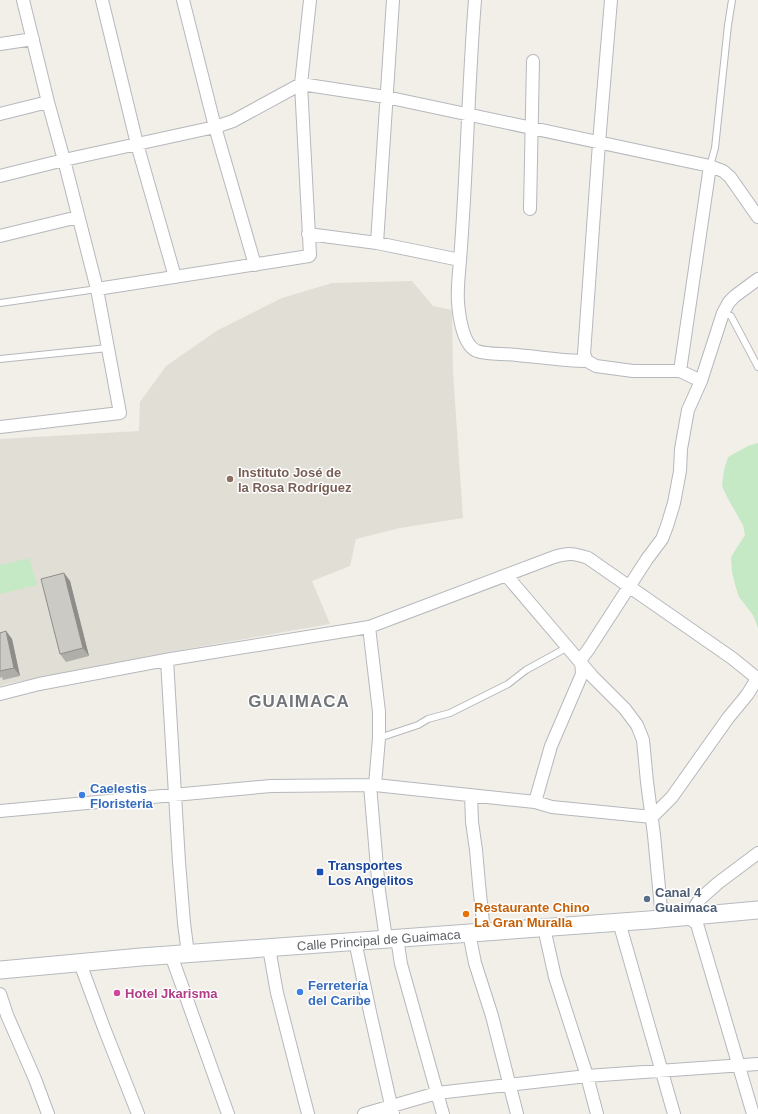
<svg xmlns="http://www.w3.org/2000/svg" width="758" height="1114" viewBox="0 0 758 1114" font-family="Helvetica,sans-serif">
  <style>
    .education { fill: #e1ded6 }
    .grass { fill: #c5e8c5 }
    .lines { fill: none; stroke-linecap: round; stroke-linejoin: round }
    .service-casing { stroke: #b5b8bc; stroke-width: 8 }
    .minor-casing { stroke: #b5b8bc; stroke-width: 14 }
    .secondary-casing { stroke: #b6babf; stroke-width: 19 }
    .service { stroke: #fff; stroke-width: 6 }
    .minor { stroke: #fff; stroke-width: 12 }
    .secondary { stroke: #fff; stroke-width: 17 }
    .wall { fill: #afaea9 }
    .shaded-wall { fill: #8f8d8a }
    .building { fill: #cccac5; stroke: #8f8d8a }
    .education-dot { fill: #8d6e63; stroke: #fff; stroke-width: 1.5 }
    .shop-dot { fill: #3f7fe0; stroke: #fff; stroke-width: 1.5 }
    .transit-dot { fill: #1a4fb4; stroke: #fff; stroke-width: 1.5 }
    .service-dot { fill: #5c6f8a; stroke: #fff; stroke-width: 1.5 }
    .food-dot { fill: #e8710a; stroke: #fff; stroke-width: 1.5 }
    .hotel-dot { fill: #d1479c; stroke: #fff; stroke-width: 1.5 }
    .labels { text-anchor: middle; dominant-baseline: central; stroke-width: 3; stroke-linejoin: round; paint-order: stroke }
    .education-label { font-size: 13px; font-weight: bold; fill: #785e54; stroke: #fff; text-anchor: start }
    .shop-label { font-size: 13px; font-weight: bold; fill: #366cbe; stroke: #fff; text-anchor: start }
    .transit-label { font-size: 13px; font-weight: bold; fill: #164399; stroke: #fff; text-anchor: start }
    .service-label { font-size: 13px; font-weight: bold; fill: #4e5e75; stroke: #fff; text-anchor: start }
    .food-label { font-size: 13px; font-weight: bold; fill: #c56008; stroke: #fff; text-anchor: start }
    .street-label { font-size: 13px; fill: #5f6368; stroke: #fff }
    .hotel-label { font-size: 13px; font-weight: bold; fill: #b23c85; stroke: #fff; text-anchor: start }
    .district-label { font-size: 17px; font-weight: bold; letter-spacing: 1px; fill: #70757a; stroke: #fff }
  </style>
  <rect width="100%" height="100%" fill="#f1efe8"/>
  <path class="education" d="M412 281 433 306 452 310 453 372 463 518 400 528 356 539 350 566 312 581 330 624 175 651 6 684 0 686V439L139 431 140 402 166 366 218 330 282 298 332 283Z"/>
  <path class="grass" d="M758 443V628L753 615 739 597 736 588 732 572 731 557 745 535 743 525 727 497 722 486 724 470 728 457 748 446Z
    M29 558 37 585 0 594V565Z"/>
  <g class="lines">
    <defs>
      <path id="service" d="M710 166 715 148 728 25 732 0
        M0 303 97 289
        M723 313 731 316 758 367
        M0 359 108 348
        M379 738 418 725 428 719 450 713 508 684 526 670 568 647"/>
      <path id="minor" d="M102 0 137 144 175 277
        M183 0 215 127 255 265
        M611 0 599 143 584 354 587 361 596 366 633 371H680L701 381
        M0 44 33 39
        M0 114 48 102
        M0 176 64 160 215 127 233 121 301 84 386 97 710 166 723 171 730 177 758 217
        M530 209 533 61
        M308 234 377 243 460 260C467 173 468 86 475 0
        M0 236 78 217
        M377 243 393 0
        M460 260C459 274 457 288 458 302 459 316 463 346 477 351 487 355 505 353 517 355 540 357 563 361 587 361
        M97 289 309 256 310 255 301 84 310 0
        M680 371 710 166
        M0 427 120 413 97 289 64 160 48 102 23 0
        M506 575 592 676 625 709 637 725 643 740 647 782 654 835 662 919
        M369 627 379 712V738L375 785
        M167 660 179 862 184 923 188 954
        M0 694 39 684 171 659 369 627 554 557C568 553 574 553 588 558L732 658 758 679
        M370 785 379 891 386 939
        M471 795 472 822 476 850 479 884 484 932
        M535 802 551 746 582 674 581 659 588 650 647 559 662 539 667 526 674 503 680 471 681 449 688 410 701 381 723 313 729 302 735 296 758 279
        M0 811 271 786 375 785 535 802 552 807 652 817 672 797 728 718 747 695 757 679
        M619 922 674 1114
        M544 928 555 977 587 1076 597 1114
        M469 933 475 963 492 1016 517 1114
        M397 938 401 964 443 1114
        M355 941 370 1012 393 1114
        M269 948 277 993 308 1114
        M171 955 228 1114
        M80 963 104 1028 138 1114
        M0 994 7 1015 35 1079 48 1114
        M364 1114 437 1093 587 1076 758 1064
        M753 1114 697 924 688 917 700 899 718 883 758 853"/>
      <g id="secondary">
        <path id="s1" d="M0 970 141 957 649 920 758 910"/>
      </g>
    </defs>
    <use href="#service" class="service-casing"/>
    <use href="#minor" class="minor-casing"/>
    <use href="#secondary" class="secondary-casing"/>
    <use href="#service" class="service"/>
    <use href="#minor" class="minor"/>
    <use href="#secondary" class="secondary"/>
  </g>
  <path class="wall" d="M64 573 70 581 89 656 66 662 60 654Z
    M6 631 12 639 20 676 3 680 2 677 0 678V633Z"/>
  <path class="shaded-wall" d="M64 573 70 581 89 656 83 648Z
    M6 631 12 639 20 676 14 668Z"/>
  <path class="building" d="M64 573 83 648 60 654 41 579Z
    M6 631 14 668 0 671V633Z"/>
  <circle class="education-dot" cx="230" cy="479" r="4"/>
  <g class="shop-dot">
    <circle cx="82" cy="795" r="4"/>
    <circle cx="300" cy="992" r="4"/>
  </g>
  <rect class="transit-dot" x="316" y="868" width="8" height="8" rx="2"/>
  <circle class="service-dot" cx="647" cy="899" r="4"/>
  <circle class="food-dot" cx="466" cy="914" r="4"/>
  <circle class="hotel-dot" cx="117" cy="993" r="4"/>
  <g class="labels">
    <g class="education-label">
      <text x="238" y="472">Instituto José de<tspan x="238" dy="15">la Rosa Rodríguez</tspan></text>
    </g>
    <g class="shop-label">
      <text x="90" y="788">Caelestis<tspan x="90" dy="15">Floristeria</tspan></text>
      <text x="308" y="985">Ferretería<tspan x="308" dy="15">del Caribe</tspan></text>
    </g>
    <g class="transit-label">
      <text x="328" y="865">Transportes<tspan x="328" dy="15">Los Angelitos</tspan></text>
    </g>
    <g class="service-label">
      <text x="655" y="892">Canal 4<tspan x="655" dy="15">Guaimaca</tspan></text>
    </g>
    <g class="food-label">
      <text x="474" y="907">Restaurante Chino<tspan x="474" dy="15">La Gran Muralla</tspan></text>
    </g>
    <g class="street-label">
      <text stroke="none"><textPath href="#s1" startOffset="380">Calle Principal de Guaimaca</textPath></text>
    </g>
    <g class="hotel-label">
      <text x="125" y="993">Hotel Jkarisma</text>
    </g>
    <g class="district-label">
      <text x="299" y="701">GUAIMACA</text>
    </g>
  </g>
</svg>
